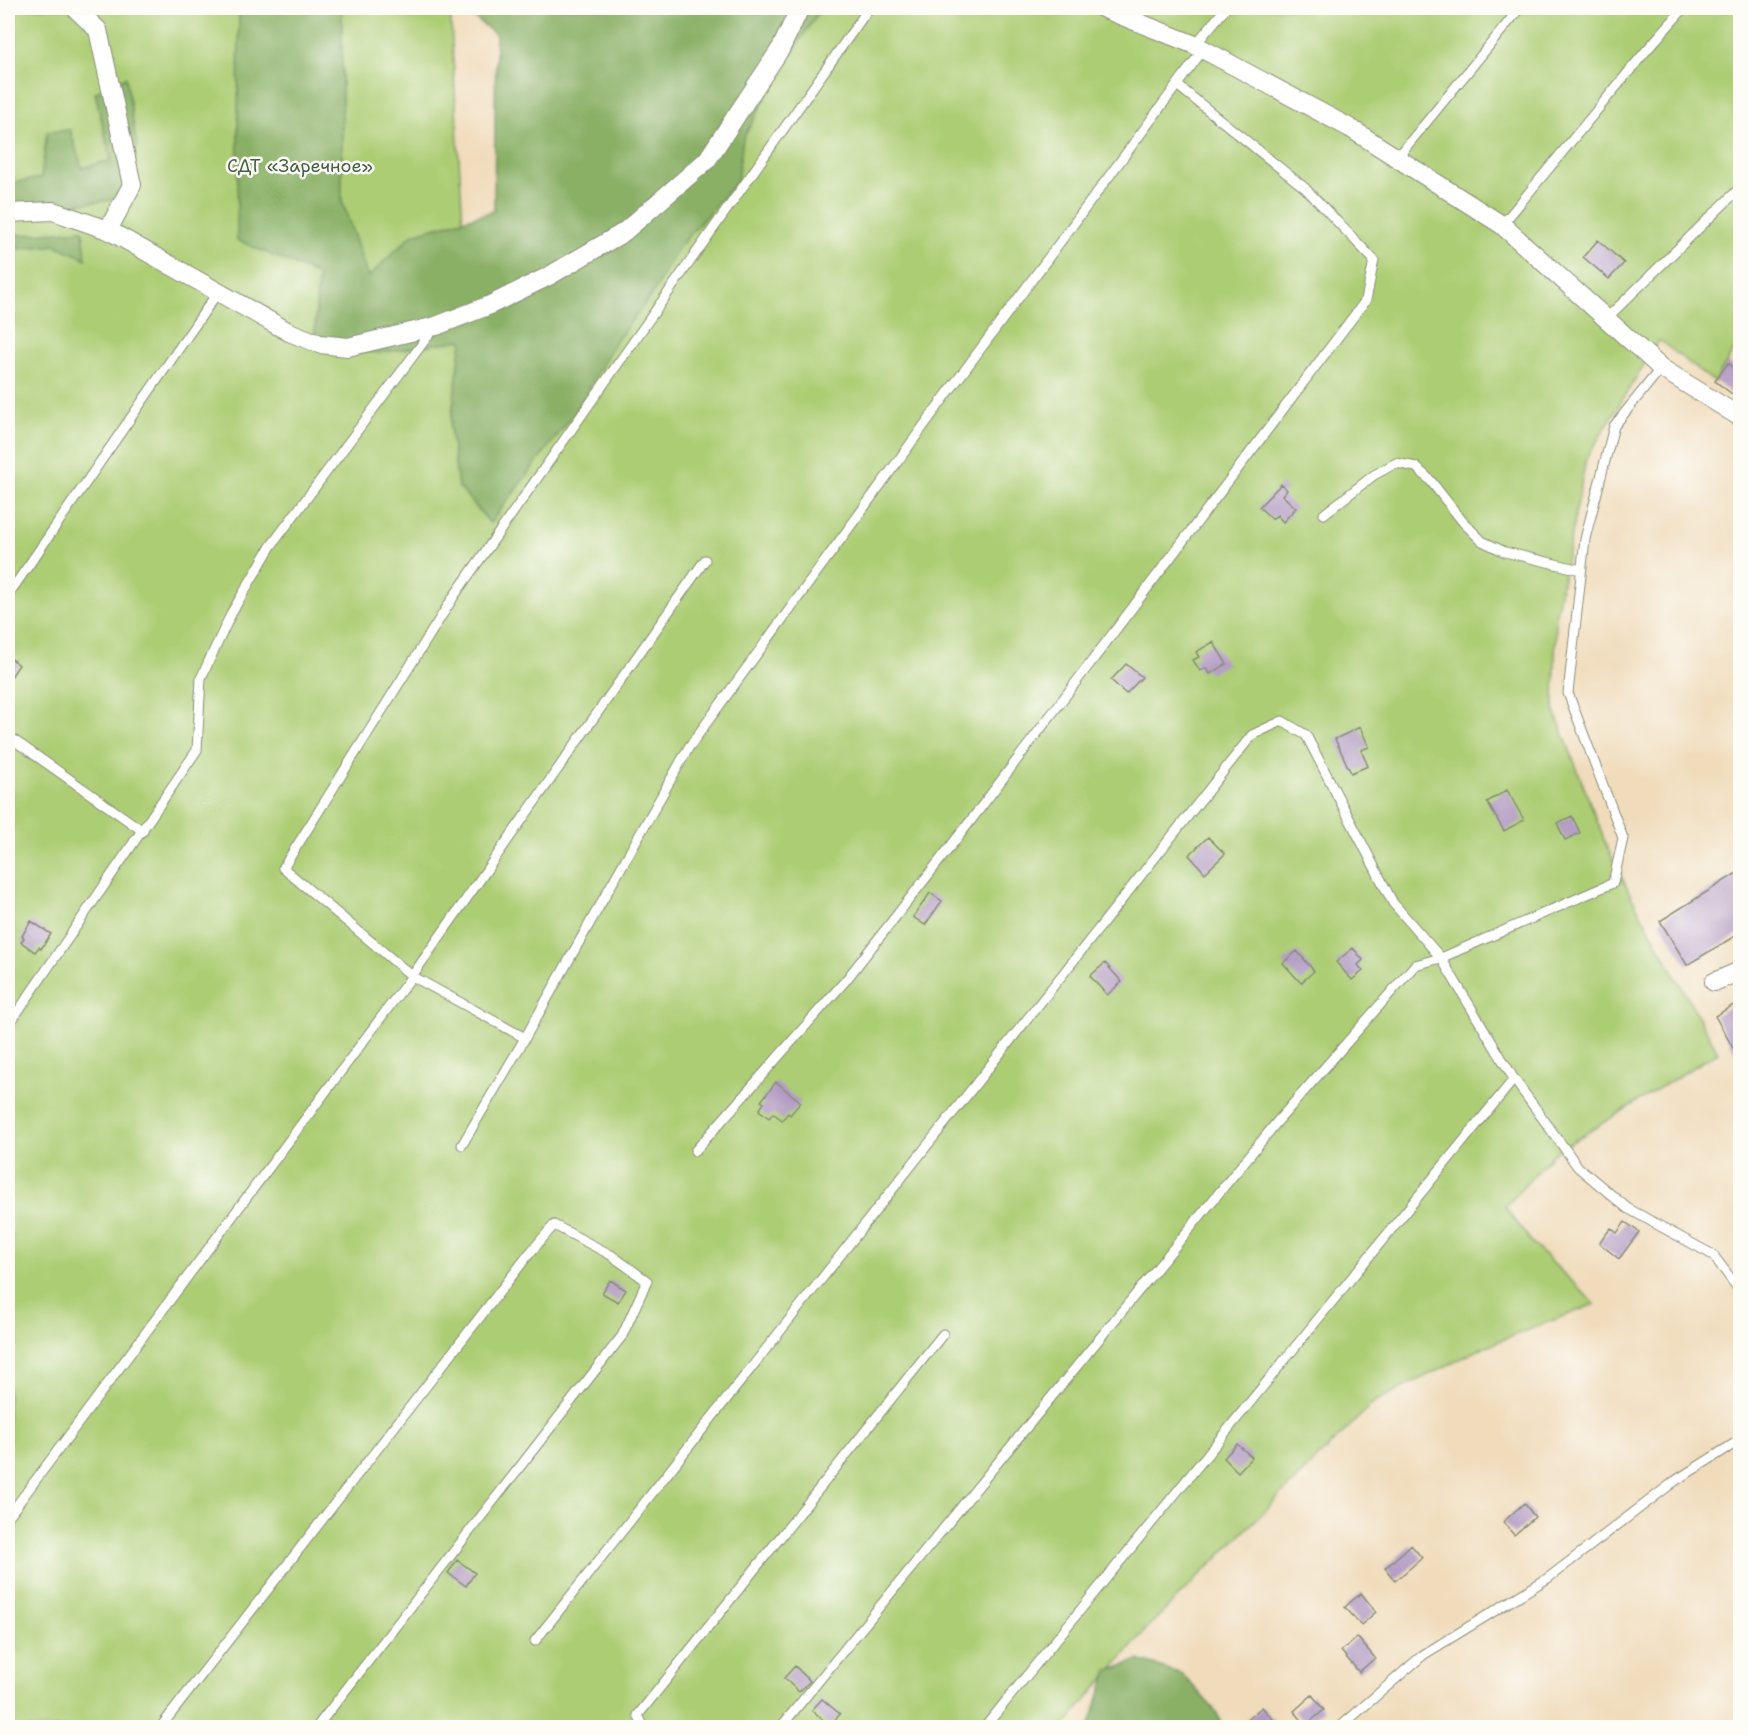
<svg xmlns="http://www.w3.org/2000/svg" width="1748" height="1735" viewBox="0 0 1748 1735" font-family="'Shantell Sans',sans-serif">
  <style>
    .green { fill: #adcd75; stroke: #668554; stroke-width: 1.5 }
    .forest { fill: #8ab066; stroke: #54764d; stroke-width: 1.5 }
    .building { fill: #b29bc3 }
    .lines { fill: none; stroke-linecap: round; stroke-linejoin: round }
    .service-casing { stroke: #888c78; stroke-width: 11 }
    .minor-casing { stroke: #888c78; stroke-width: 20 }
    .service { stroke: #fff; stroke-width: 9 }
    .minor { stroke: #fff; stroke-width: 18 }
    .labels { text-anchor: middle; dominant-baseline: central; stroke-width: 5; stroke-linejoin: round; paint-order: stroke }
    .park-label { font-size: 18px; fill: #426144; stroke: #fdfcf7 }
  </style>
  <rect width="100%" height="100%" fill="#fdfcf7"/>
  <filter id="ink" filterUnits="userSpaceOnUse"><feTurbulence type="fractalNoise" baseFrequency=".0167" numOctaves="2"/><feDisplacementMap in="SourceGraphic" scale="12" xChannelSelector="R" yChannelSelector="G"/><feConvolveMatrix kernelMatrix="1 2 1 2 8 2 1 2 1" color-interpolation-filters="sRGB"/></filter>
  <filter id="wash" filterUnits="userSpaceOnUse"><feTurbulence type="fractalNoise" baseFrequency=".008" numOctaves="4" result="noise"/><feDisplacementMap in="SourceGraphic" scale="24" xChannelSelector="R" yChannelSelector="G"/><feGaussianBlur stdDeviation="1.35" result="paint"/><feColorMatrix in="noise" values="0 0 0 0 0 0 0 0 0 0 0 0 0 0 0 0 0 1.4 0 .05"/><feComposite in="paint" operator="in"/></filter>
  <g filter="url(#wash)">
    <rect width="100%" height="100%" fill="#f0dcbb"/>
    <path class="green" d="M8 8H450L469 324 812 8H1740V342L1714 382 1659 340 1586 459 1556 614 1554 709 1607 847 1632 898 1718 1052 1554 1153 1505 1207 1533 1244 1595 1304 1484 1347 1374 1402 1150 1625 1063 1727 8 1728Z"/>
    <path class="forest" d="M239 8H342V201L368 277 413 234 494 211 496 35 462 8H821L778 75 743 139 737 181 678 248 654 292 615 342 576 411 490 523 458 486 450 428 462 340 378 353 314 347 318 275 237 240Z
      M126 77 137 147 130 198 8 211V177L11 183 41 178 47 132 70 130 82 168 111 160 95 93Z
      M83 230 86 259 56 245 8 250V236Z
      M1139 1660 1182 1674 1213 1708 1225 1727H1089L1108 1671Z"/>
    <g id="blocks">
      <path class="building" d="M1598 240 1624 263 1609 279 1583 257Z
        M1728 363 1740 372V400L1715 381Z
        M1281 484 1287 490 1282 495 1296 508 1283 522 1277 515 1272 519 1259 507Z
        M1213 642 1227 664 1210 674 1206 668 1200 671 1193 660 1199 657 1196 652Z
        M8 656 19 665 8 681Z
        M1126 664 1142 677 1126 694 1111 680Z
        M1360 727 1369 747 1361 750 1368 766 1351 773 1335 739Z
        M1507 790 1524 820 1504 831 1487 802Z
        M1572 816 1580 833 1565 840 1557 823Z
        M1208 837 1225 854 1205 873 1189 855Z
        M1740 871V933L1687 965 1660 921Z
        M930 893 942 901 925 925 913 917Z
        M31 921 51 934 41 949 39 947 35 952 21 942 24 938 22 936Z
        M1353 948 1363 960 1358 965 1363 971 1352 980 1336 962Z
        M1297 951 1314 971 1301 983 1283 963Z
        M1105 963 1122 982 1107 995 1090 976Z
        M1740 1001V1053L1737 1055 1715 1016Z
        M776 1082 801 1102 790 1115 788 1113 782 1120 773 1113 769 1118 759 1110 764 1103 761 1101Z
        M1625 1222 1639 1232 1619 1259 1599 1243 1611 1228 1617 1233Z
        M610 1280 626 1290 618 1302 602 1293Z
        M1237 1444 1252 1457 1238 1472 1224 1458Z
        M1524 1503 1535 1517 1514 1535 1503 1522Z
        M1411 1545 1422 1558 1395 1581 1385 1568Z
        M457 1560 475 1573 466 1586 448 1573Z
        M1361 1593 1376 1612 1361 1625 1345 1607Z
        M1357 1637 1375 1658 1359 1672 1341 1651Z
        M795 1666 810 1681 799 1692 784 1678Z
        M1312 1695 1324 1710 1306 1725 1294 1711Z
        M822 1699 840 1714 830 1726 812 1710Z
        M1262 1707 1281 1728H1249L1244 1722Z"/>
    </g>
  </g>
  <g filter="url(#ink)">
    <use href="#blocks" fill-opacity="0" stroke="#888c78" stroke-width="1.5"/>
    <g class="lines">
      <defs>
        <path id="service" d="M869 8 454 596 283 868 412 976 525 1038 689 747 941 402 1203 50
          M1195 45 1226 8
          M1397 158 1520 8
          M1502 225 1645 52 1684 8
          M1607 318 1740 188
          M1324 514 1374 475 1396 463 1416 467 1430 480 1463 522 1482 541 1505 552 1581 570
          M8 595 218 292
          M8 736 143 831
          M8 1026 197 750 201 678 232 612 271 546 434 328
          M462 1145 525 1038
          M695 1151 846 980 972 819 1366 300 1374 260 1305 188 1177 85
          M8 1517 412 976 705 560
          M535 1641 1252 735 1282 721 1306 735 1393 903 1441 958 1514 1079 1578 1167 1627 1208 1713 1255 1740 1291
          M160 1728 529 1254 554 1225 611 1255 647 1281 622 1336 316 1728
          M644 1728 638 1715 943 1334
          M780 1728 1277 1122 1415 965 1441 958 1613 883 1623 838 1568 693 1585 539 1614 426 1661 368
          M984 1728 1514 1079
          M1339 1728 1423 1655 1548 1578 1675 1481 1740 1440"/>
        <path id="minor" d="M75 8 98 30 132 185 108 230
          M1102 8 1195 45 1350 128 1502 225 1661 368 1740 417
          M8 213 53 211 108 230 289 332 320 344 348 347 436 326 490 305 549 276 624 232 707 160 781 48 800 8
          M1714 982 1740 971"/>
      </defs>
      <use href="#service" class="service-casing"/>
      <use href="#minor" class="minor-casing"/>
      <use href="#service" class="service"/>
      <use href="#minor" class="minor"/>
    </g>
  </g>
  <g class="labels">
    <g class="park-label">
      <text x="300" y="166">СДТ «Заречное»</text>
    </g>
  </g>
  <rect width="1748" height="1735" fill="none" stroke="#fdfcf7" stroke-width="30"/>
</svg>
